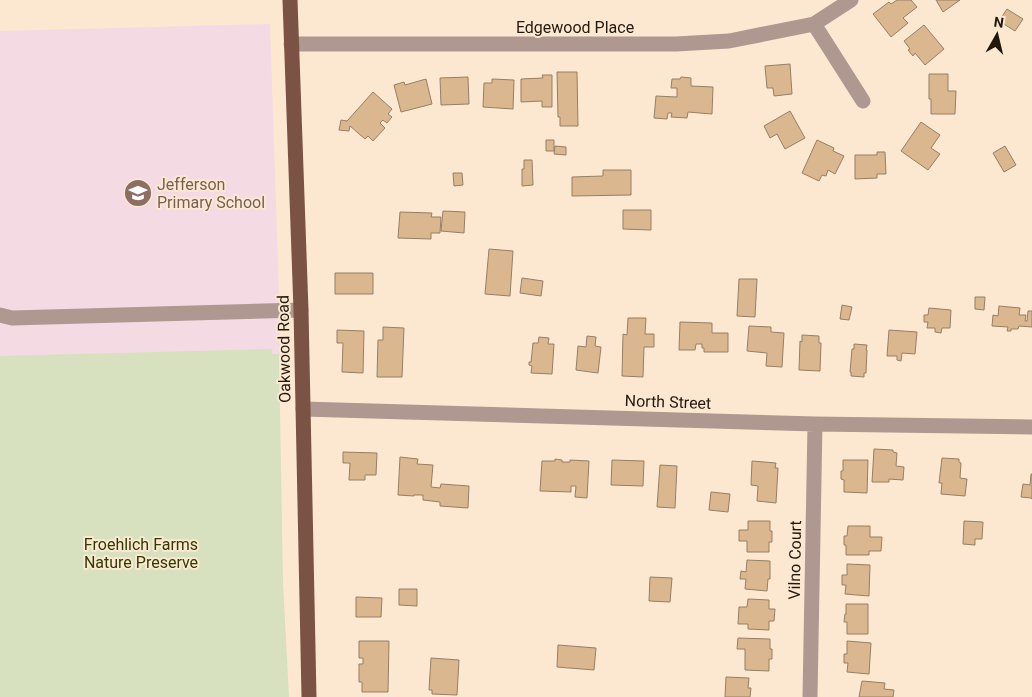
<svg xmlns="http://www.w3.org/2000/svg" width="1032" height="697" viewBox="0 0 1032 697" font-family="Roboto,sans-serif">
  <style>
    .education { fill: #f3dae3 }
    .green { fill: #d7e0bf }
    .building { fill: #dab78e; stroke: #967f65 }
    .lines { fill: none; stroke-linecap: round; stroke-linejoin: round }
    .minor { stroke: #af9890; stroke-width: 15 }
    .major { stroke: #7a5345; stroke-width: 15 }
    .labels { text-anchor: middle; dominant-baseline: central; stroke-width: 4; stroke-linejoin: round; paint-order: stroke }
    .street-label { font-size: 16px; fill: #22190e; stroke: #fce8d1 }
    .education-label { font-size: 16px; fill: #785e54; stroke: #fce8d1; text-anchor: start }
    .park-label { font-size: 16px; fill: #303b01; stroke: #fce8d1 }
  </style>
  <rect width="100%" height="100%" fill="#fce8d1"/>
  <path class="education" d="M270 24 281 356 0 359V31Z"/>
  <path class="green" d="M272 349V354H279L283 583 289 697H0V356Z"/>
  <path class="building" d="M897 0H911L917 7 903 18 908 23 891 37 873 14 889 2 891 4Z
    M936 0H960L943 12Z
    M1007 9 1023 19 1015 31 999 21Z
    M924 25 944 49 925 65 915 53 913 56 908 50 910 49 904 41Z
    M790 64 792 94 774 96 773 88H767L765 66Z
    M557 72H577L578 126H560V117H558Z
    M929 74H948V91H956L955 114H931V99H929Z
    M542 75H552V107H542V101L521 102V79L543 78Z
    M468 77 469 104 441 105 440 78Z
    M681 77 691 78V86L713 87 712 114 688 112 687 118 671 117 672 113H668L667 119 654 118 656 96 677 97V88H671L672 79H680Z
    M426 79 432 104 401 112 394 85 404 82 405 85Z
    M492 79 514 80 513 109 483 107 484 83H492Z
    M373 92 392 109 388 114 392 117 387 123 383 120 380 123 385 128 373 141 368 136 365 139 350 126 349 131 339 130 341 120 347 121Z
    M790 111 805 138 785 149 777 134 770 138 764 126Z
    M921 122 940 135 931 148 940 154 928 170 901 151Z
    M546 140H554V151H546Z
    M817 140 834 148 833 151 844 156 835 174 828 170 826 176 822 175 819 181 802 173Z
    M555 146 566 147V155L554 154Z
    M1005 146 1016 165 1004 172 993 153Z
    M877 152H885L886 174H877V178L855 179V155H877Z
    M524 160H532L533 185 522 186V169H524Z
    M603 170H631V195L572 196V177L603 176Z
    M453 173H462L463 185 454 186Z
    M623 210H651V230L623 229Z
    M443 211 465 212 464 233 441 231Z
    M400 212 432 213 431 217H441L440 233H431V239L398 238Z
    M489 249 513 251 510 296 485 294Z
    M335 273H373V294H335Z
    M522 278 543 281 541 296 520 293Z
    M739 279H757L755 317 737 316Z
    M975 297H985L984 310 975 309Z
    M842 305 852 307 849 320 840 319Z
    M999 306 1020 308 1019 315H1026L1025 321H1027L1028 311H1032V327L1019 326 1018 329H1011V331H1007L1008 327 992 326 993 315 998 316Z
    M929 308 951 310 950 328H942L941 333 935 332V328H927L928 322H924V315H928Z
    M628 318H646L645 334H654V347H644L643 377 622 376 623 334 627 335Z
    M680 322 712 323V333H728V352H704V348H702V344H696L695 350H679Z
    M749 326 771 327V332L784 333 782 367 766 366 767 353 747 351Z
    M383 327 404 328 402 377H377L378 340H383Z
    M337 330 364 331 363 373 342 372 343 343H337Z
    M889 330 917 332 915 354 902 353 901 361 897 360V356H887Z
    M802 335 819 336V343H821L820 371 799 370 800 341 802 342Z
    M587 336 596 337 595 346 601 347 598 373 576 370 578 346 586 347Z
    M539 337 549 338 548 344H554L552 374 531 373 532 366 529 365V362H531L533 343H538Z
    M854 344 867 345 866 350H867L866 373H864V377L851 376V372H850L852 349H854Z
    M874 449 893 450V452L897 453 896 466 904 467 903 480 889 479V482H872Z
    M343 452 377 453 376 475H365V480H349L350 463H343Z
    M400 457 418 459 417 464 433 465 431 487 440 488 441 484 469 486 468 508 440 506V502L423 500V495H414V496L398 495Z
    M942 458 959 459V462L961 463 960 478 967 479 965 496 941 494 942 483H939Z
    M555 459 562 460V462H570V460L589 461 587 498 575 497 576 486H571V492L540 491 542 461H555Z
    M612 460 644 461 643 486 611 485Z
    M843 460H868L867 493 844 492V480L841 479V471H843Z
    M752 461 776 463 775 468H778L776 503 757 501 758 486 751 485Z
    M660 465 677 466 675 508 657 507Z
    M1031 474H1032V499L1031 498 1021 497 1023 484 1030 485Z
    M711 492 730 494 728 512 709 510Z
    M748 521H770V531H772V542H769V552H747V541H739V530H748Z
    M964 521 983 522 982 539H975V545L963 544Z
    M848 526H870V537H882L881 551H869V555H846V545H844V536H847Z
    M747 560 770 561V579H768L767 591 745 589 746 579H740L741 571 746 572Z
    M847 564 870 565 869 596 845 594 846 585H842V575H847Z
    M650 577 672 578 670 602 649 601Z
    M399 589H417V606L399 605Z
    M356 597 382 598 381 617H356Z
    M748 599 769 600V609H775L774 621H769V630L748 629V624H738L739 607H747Z
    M846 604H868V634H847V622H844L845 614H846Z
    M738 638 770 639V649H772V659H769V671L745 670V649H737Z
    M359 641H389L388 692H362V682H359V664H363V658H359Z
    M847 641 871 643 869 674 847 672 848 663H844V654H847Z
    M558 645 596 648 594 670 557 667Z
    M431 658 459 660 457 695 432 694V690H429Z
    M726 677 749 678 748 688H751L750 697H725Z
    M862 681 885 683 884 689 894 690 893 697H859Z"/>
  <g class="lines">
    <path class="minor" d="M814 24 863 101
      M291 44H676L729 41 814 24 851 0
      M0 315 12 318 301 310
      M303 409 815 424 1032 427
      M810 697 815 424"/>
    <path class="major" d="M290 0 301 310 309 697"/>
  </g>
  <defs>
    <symbol id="school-disc" viewBox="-11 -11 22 22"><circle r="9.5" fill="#8d6e63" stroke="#fce8d1"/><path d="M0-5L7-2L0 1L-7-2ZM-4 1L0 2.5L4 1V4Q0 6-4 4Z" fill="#fff"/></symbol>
  </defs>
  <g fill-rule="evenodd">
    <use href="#school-disc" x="122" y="177" width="32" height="32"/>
  </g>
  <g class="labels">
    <g class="street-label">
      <text x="575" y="27">Edgewood Place</text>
      <text transform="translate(284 349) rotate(-91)">Oakwood Road</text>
      <text transform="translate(668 402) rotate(2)">North Street</text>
      <text transform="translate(795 560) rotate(-89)">Vilno Court</text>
    </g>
    <g class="education-label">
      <text x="157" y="184">Jefferson<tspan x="157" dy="18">Primary School</tspan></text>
    </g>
    <g class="park-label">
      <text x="141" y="544">Froehlich Farms<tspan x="141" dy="18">Nature Preserve</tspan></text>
    </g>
  </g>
  <g transform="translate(997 35) rotate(8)" stroke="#fce8d1" stroke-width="4" paint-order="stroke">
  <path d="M0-4L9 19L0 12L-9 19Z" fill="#22190e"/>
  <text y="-8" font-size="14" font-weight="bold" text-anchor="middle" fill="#22190e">N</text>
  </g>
</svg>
